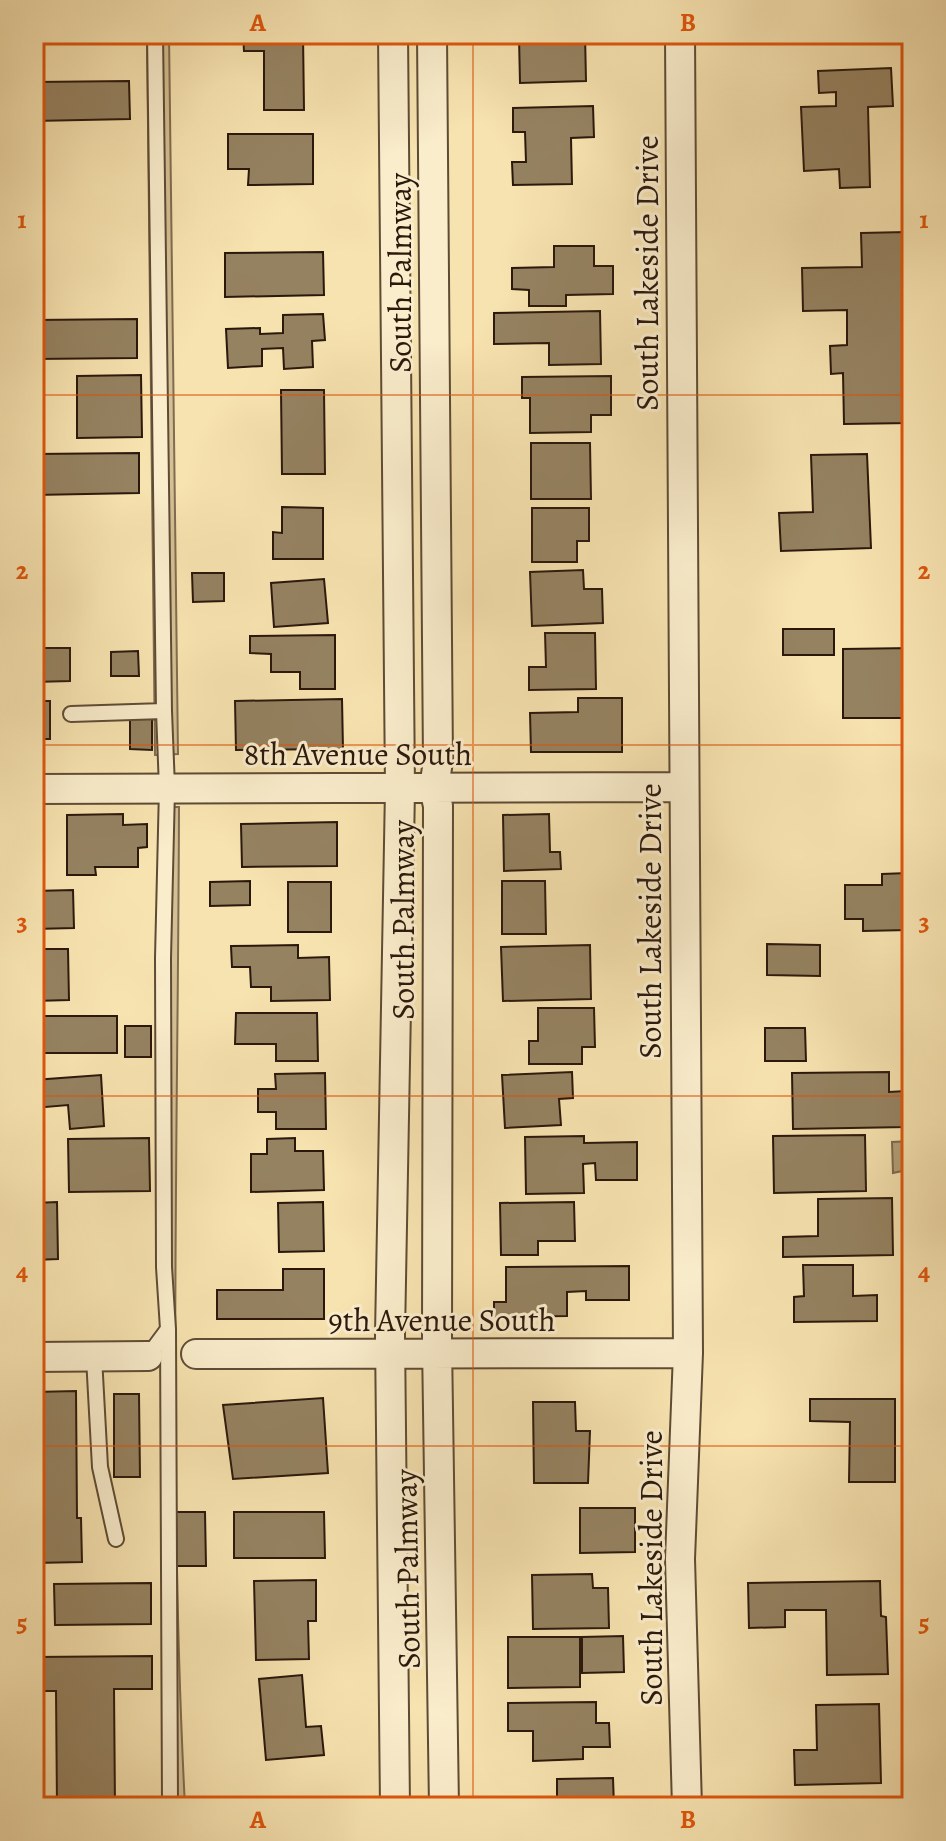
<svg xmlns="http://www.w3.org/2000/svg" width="946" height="1841" viewBox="0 0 946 1841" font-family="Alegreya,serif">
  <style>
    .green { fill: #d4c094; stroke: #806c50; stroke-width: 2 }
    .water { fill: #b29e78; stroke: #7c684d; stroke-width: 2 }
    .building { fill: #958261; stroke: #2b180c; stroke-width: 2 }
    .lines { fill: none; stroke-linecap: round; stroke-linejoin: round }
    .service-casing { stroke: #5e4b35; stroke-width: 18 }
    .minor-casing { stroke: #5e4b35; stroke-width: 32 }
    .service { stroke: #faedcc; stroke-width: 14 }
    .minor { stroke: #faedcc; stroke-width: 28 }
    .grid { fill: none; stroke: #df560c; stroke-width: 2; stroke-opacity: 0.55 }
    .labels { text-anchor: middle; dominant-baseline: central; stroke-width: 6; stroke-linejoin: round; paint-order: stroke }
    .street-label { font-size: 32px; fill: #2b180c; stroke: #faedcc }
    .neatline { fill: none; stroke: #df560c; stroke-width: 3 }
    .grid-label { font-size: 26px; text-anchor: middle; font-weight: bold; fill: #df560c }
  </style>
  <rect width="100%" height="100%" fill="#f7e3b0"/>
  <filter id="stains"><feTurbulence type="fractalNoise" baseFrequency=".0025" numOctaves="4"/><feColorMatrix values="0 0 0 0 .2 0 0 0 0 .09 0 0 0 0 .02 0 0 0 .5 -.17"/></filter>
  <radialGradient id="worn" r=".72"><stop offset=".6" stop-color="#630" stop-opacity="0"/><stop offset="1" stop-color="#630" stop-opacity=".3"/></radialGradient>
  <path class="green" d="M147 34H169L178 754 155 755Z
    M159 807H179C178 1140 168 1474 185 1807H164Z"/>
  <path class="water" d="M912 1141V1169L893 1173 892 1142Z"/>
  <path class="building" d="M34 34H133V41L34 43Z
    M243 34H303L304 110H264V51H244Z
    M485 34H585L586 81 520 83 519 37 485 38Z
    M891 68 893 106 868 107 870 187 840 188 839 169 804 171 801 107 836 106V92L819 93 818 71Z
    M129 81 130 119 34 121V82Z
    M593 106 594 137 571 138 572 184 513 185 512 162H526L525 132H513V108Z
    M228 134H313V184L248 185 249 169H228Z
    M906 232 908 308H912V343H908L910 423 844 424 843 373 831 374 830 346 847 345V310L803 311 802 268 862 267 861 233Z
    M554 246H594V266H613V294L566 295V306H529V290L512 289V268L554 267Z
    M323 252 324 295 225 297V253Z
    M600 311 601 364 549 365V343L494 344V313Z
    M323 314 325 340 312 341 313 367 284 369 283 348 262 349V366L228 368 226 329 260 328V334L283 333V315Z
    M137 319V358L34 359V320Z
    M141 375 142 437 77 438V376Z
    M611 376V415H591V432L530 433V398H522V377Z
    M281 390H324L325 474H282Z
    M531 443H590L591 499H531Z
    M139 453V493L34 495V454Z
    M867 454 871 548 781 551 779 513 813 512 811 455Z
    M282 507 323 508V559H273V532L282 533Z
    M532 508H589V541H577V562H532Z
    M583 570 584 589H602L603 623 532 626 530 572Z
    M192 573H224V601L193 602Z
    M324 579 328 623 274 627 271 583Z
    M783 629H834V655H783Z
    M545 633H595L596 689 529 690V667H546Z
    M335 635V689H300V672H271V654L250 653V636Z
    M34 648H70V681L34 682Z
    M912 648V692H906V718H843V649Z
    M138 651 139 676H111V652Z
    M578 698H622V752H531L530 713 578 712Z
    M342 699 343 749 236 750 235 701Z
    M34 701H50V739H34Z
    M130 717H152V750L130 749Z
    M123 814V825L147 824V847L138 848V867H95L96 875H67V815Z
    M549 814 550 852H560L561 869 504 871 503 815Z
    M337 822V866L242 867 241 824Z
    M908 873V930L863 931V919H845V885H882V874Z
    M250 881V905L210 906V882Z
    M502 881H545L546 934H502Z
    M288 882H331V932H288Z
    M73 890 74 928 34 929V891Z
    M767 944 820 945V976L767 975Z
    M298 945V958L329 957 330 1000 271 1001V987H251L250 967H232L231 946Z
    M590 945 591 999 503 1001 501 947Z
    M34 949H68L69 1000 34 1001Z
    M538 1008H594L595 1047H582V1064H529V1041H538Z
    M236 1013H317L318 1061H276V1044H235Z
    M34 1016H117V1053H34Z
    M125 1026H151V1057H125Z
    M765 1028H805L806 1061H765Z
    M572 1072 573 1098 559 1099 561 1125 505 1128 502 1075Z
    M889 1072V1092L906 1091 907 1127 793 1129 792 1073Z
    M325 1073 326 1129H276V1112H258V1089H276L275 1074Z
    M101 1075 104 1126 70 1129 68 1105 34 1108V1080Z
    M865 1135 866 1191 774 1193 773 1136Z
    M584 1136V1143L637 1142V1180H596L595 1163 583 1164 584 1193 526 1194 525 1137Z
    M149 1138 150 1191 69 1192 68 1139Z
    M295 1138V1151H323L324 1190 251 1192V1154H267V1139Z
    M892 1198 893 1255 783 1257V1237L818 1236V1199Z
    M57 1202 58 1259 34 1260V1203Z
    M323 1202 324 1251 279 1252 278 1203Z
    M574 1202 575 1241H538V1255H501L500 1203Z
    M803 1265H853V1296L877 1295V1321L794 1322V1297L804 1296Z
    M629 1266V1300H586V1291L567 1292V1316L494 1317V1302H506V1267Z
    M283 1269H324V1319H217V1290H283Z
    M76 1391 77 1518H81L82 1562 34 1563V1392Z
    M114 1394H139L140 1477H114Z
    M323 1398 328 1473 233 1479 223 1405Z
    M810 1399H895V1482H849L850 1422 810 1421Z
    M533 1402H575L576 1431H590L588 1483H534Z
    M580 1508H635V1552L580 1553Z
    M176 1512H205L206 1566H177Z
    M234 1512H324L325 1558H234Z
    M592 1574 593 1588H608L609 1628 533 1629 532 1575Z
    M316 1580V1621H308L309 1659 256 1660 254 1581Z
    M880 1581 881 1616 886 1617 888 1674 827 1675 826 1610H785V1627L749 1628 748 1583Z
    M151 1583V1624L55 1625 54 1584Z
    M623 1636 624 1672 582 1673V1637Z
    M508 1637H580V1687L508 1688Z
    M152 1656V1689H114L115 1807H147H45H57L56 1691H35V1657Z
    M302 1675 306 1727 321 1726 324 1755 266 1760 259 1679Z
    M596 1702V1723H609L610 1747H583V1759L533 1761V1731H508V1703Z
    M879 1704 881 1783 795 1785 794 1750H817L816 1705Z
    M613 1778 614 1807H557V1779Z"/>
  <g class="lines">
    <defs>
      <path id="service" d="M155 34 164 711
        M71 714 164 711 167 788 163 958 164 1267 168 1329 148 1356
        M168 1329 170 1807
        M94 1357 100 1467 116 1539"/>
      <path id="minor" d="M393 34 400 789 390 1335 395 1807
        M432 34 438 761 434 788 438 806 437 1344 444 1807
        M680 34 688 1353 680 1559 687 1807
        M34 789 683 787
        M196 1354 688 1353
        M34 1357 148 1356"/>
    </defs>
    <use href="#service" class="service-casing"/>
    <use href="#minor" class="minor-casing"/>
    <use href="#service" class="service"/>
    <use href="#minor" class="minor"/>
  </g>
  <path class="grid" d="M473 34V1807M34 395H912M34 745H912M34 1096H912M34 1446H912"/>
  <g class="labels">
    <g class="street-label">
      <text transform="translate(400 273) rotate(-90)">South Palmway</text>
      <text transform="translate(647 273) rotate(-90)">South Lakeside Drive</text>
      <text x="358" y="754">8th Avenue South</text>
      <text transform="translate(403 920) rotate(-90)">South Palmway</text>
      <text transform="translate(650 921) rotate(-90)">South Lakeside Drive</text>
      <text x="442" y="1320">9th Avenue South</text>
      <text transform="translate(651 1568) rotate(-90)">South Lakeside Drive</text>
      <text transform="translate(407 1569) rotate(-91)">South Palmway</text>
    </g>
  </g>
  <rect width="946" height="1841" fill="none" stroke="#f7e3b0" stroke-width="88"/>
  <rect x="44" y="44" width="858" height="1753" class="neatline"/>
  <g class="grid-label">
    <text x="258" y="31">A</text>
    <text x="688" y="31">B</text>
    <text x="22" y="228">1</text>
    <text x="924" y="228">1</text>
    <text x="22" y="579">2</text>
    <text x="924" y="579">2</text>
    <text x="22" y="930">3</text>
    <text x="924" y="930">3</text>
    <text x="22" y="1280">4</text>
    <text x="924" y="1280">4</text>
    <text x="22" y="1631">5</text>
    <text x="924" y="1631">5</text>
    <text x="258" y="1828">A</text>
    <text x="688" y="1828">B</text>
  </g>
  <rect width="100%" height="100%" filter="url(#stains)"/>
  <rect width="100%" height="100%" fill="url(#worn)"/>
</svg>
